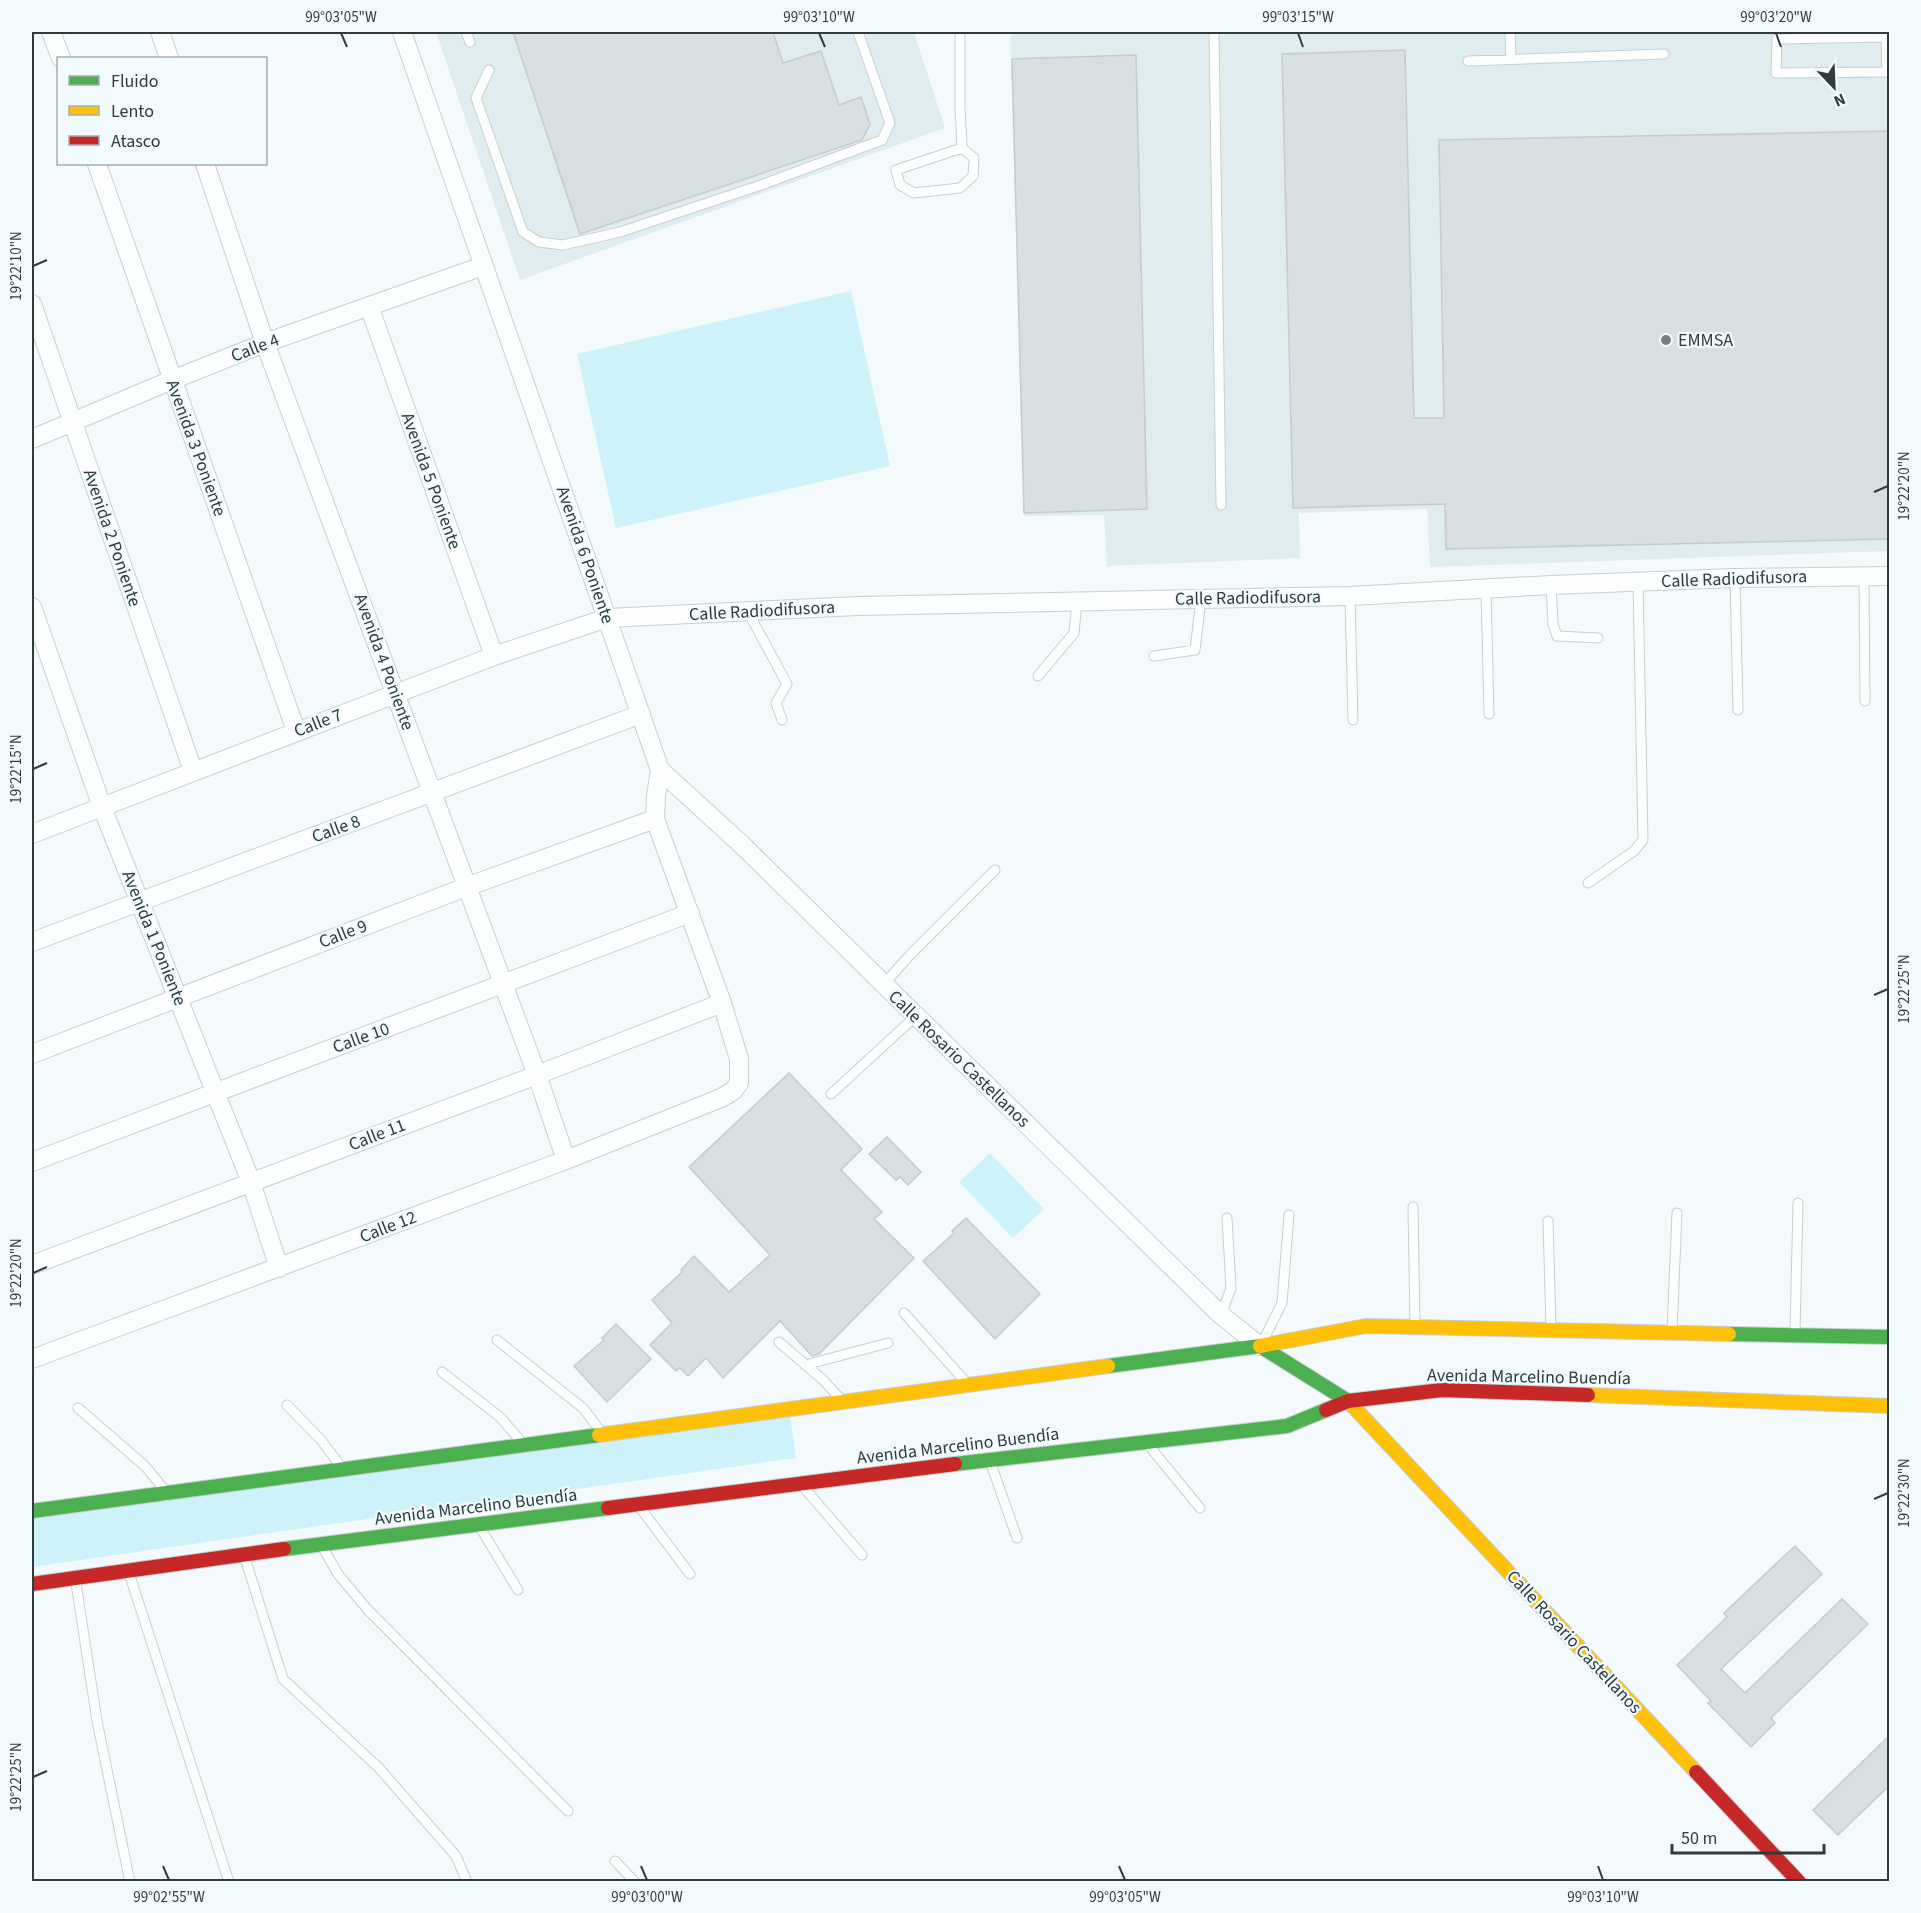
<svg xmlns="http://www.w3.org/2000/svg" width="1921" height="1913" viewBox="0 0 1921 1913" font-family="'Source Sans 3',sans-serif">
  <style>
    .built { fill: #dfedf1 }
    .green { fill: #cdf2fa }
    .building { fill: #d8dfe1; stroke: #c4cbcd; stroke-width: 1.5 }
    .lines { fill: none; stroke-linecap: round; stroke-linejoin: round }
    .lane-casing { stroke: #c7cfd0; stroke-width: 11 }
    .street-casing { stroke: #c7cfd0; stroke-width: 20 }
    .fast-casing { stroke: #c7cfd0; stroke-width: 16 }
    .slow-casing { stroke: #c7cfd0; stroke-width: 16 }
    .jam-casing { stroke: #c7cfd0; stroke-width: 16 }
    .lane { stroke: #fdfefe; stroke-width: 9 }
    .street { stroke: #fdfefe; stroke-width: 18 }
    .fast { stroke: #4caf50; stroke-width: 14 }
    .slow { stroke: #ffc107; stroke-width: 14 }
    .jam { stroke: #c62828; stroke-width: 14 }
    .ticks { fill: none; stroke: #313b3d; stroke-width: 2 }
    .poi-dot { fill: #757e80; stroke: #f1fbfe; stroke-width: 2 }
    .labels { text-anchor: middle; dominant-baseline: central; stroke-width: 4.5; stroke-linejoin: round; paint-order: stroke }
    .poi-label { font-size: 18px; fill: #313b3d; stroke: #f1fbfe; text-anchor: start }
    .street-label { font-size: 18px; fill: #313b3d; stroke: #f1fbfe }
    .neatline { fill: none; stroke: #313b3d; stroke-width: 2 }
    .ticks-label { font-size: 15px; text-anchor: middle; fill: #313b3d }
  </style>
  <rect width="100%" height="100%" fill="#f4fafb"/>
  <path class="built" d="M436 32H914L945 128 520 280Z
    M1010 32H1889V551L1430 567 1427 509 1299 513 1300 558 1107 566 1104 515 1025 516Z"/>
  <path class="green" d="M851 291 890 466 616 528 577 354Z
    M990 1153 1044 1209 1013 1238 959 1182Z
    M790 1416 796 1458 32 1567V1518Z"/>
  <path class="building" d="M513 32H773L783 63 821 51 839 105 861 97 870 124 862 140 580 234Z
    M1405 50 1414 418H1444L1439 140 1890 131V539L1446 549 1445 504 1293 508 1282 54Z
    M1136 55 1147 509 1024 513 1012 59Z
    M789 1073 862 1149 841 1170 882 1212 874 1219 914 1258 819 1354 812 1356 780 1321 723 1378 706 1358 688 1376 680 1368 676 1371 650 1345 672 1323 652 1300 682 1272 681 1270 694 1256 729 1292 770 1255 689 1167Z
    M887 1137 921 1172 908 1185 900 1177 896 1180 869 1154Z
    M966 1218 1040 1294 995 1339 923 1261 954 1233 952 1231Z
    M616 1324 651 1359 607 1402 574 1366 604 1340 602 1338Z
    M1795 1546 1822 1574 1721 1669 1745 1693 1842 1599 1868 1624 1771 1718 1775 1723 1751 1747 1708 1703 1711 1701 1677 1665 1727 1617 1724 1613Z
    M1890 1735V1785L1838 1835 1813 1810Z"/>
  <g class="lines">
    <defs>
      <path id="lane" d="M466 32 470 42
        M960 32V107L962 148 896 170 900 185 914 193 960 188 973 176 974 158 962 148
        M1214 32 1221 505
        M1510 32 1511 59
        M1886 32V37L1887 72 1776 73 1777 39 1886 37
        M1468 61 1664 54
        M489 70 476 98 523 232 539 242 563 245 620 232 761 185 882 140 890 123 858 32
        M1864 576 1865 701
        M1735 578 1738 710
        M1551 585 1553 624 1557 636 1598 638
        M1486 589 1489 714
        M1350 596 1353 720
        M748 612 787 684 776 703 782 720
        M1154 656 1195 650 1201 599
        M1038 676 1074 633 1077 602
        M1588 883 1634 851 1643 840 1638 582
        M883 985 910 955 995 870
        M831 1094 916 1016
        M1413 1207 1415 1324
        M1548 1221 1551 1327
        M904 1313 964 1380
        M1221 1315 1231 1288 1227 1218
        M1672 1330 1677 1213
        M1795 1332 1798 1203
        M497 1340 583 1408 599 1429
        M1263 1341 1282 1303 1289 1215
        M779 1342 822 1379 839 1397
        M805 1365 888 1343
        M442 1372 500 1417 519 1439
        M287 1405 321 1440 339 1464
        M78 1408 145 1466 163 1488
        M1150 1447 1200 1508
        M991 1464 1017 1538
        M805 1489 862 1555
        M641 1509 690 1574
        M481 1529 518 1590
        M323 1548 338 1574 367 1609 568 1811
        M245 1558 283 1679 378 1767 456 1856 467 1882
        M130 1576 229 1882
        M76 1583 97 1721 130 1882
        M615 1861 635 1882"/>
      <path id="street" d="M51 32 61 58
        M160 32 169 58
        M97 164 296 731
        M205 164 265 343 537 1075 566 1160
        M32 304 193 771
        M369 306 494 656
        M32 439 172 380 265 343 483 266
        M32 607 102 807 251 1182 279 1268
        M660 770 741 844 1221 1315 1260 1346
        M32 834 494 656 607 618 858 606 1350 596 1551 585 1735 578 1890 576
        M32 942 641 714
        M32 1054 466 887 655 819
        M32 1162 690 913
        M32 1265 537 1075 722 1003
        M32 1359 566 1160 721 1098 733 1091 739 1083V1059L722 1003 655 819 656 796 660 770 402 32"/>
      <path id="fast" d="M1729 1334 1890 1337
        M1108 1366 1260 1346 1348 1401
        M955 1464 1287 1426 1326 1410
        M32 1511 599 1435
        M284 1549 608 1508"/>
      <path id="slow" d="M1260 1346 1366 1326 1729 1334
        M1588 1395 1890 1406
        M1348 1401 1696 1772
        M599 1435 1108 1366"/>
      <path id="jam" d="M1326 1410 1348 1401 1442 1390 1588 1395
        M608 1508 955 1464
        M32 1584 284 1549
        M1696 1772 1799 1882"/>
    </defs>
    <use href="#lane" class="lane-casing"/>
    <use href="#street" class="street-casing"/>
    <use href="#fast" class="fast-casing"/>
    <use href="#slow" class="slow-casing"/>
    <use href="#jam" class="jam-casing"/>
    <use href="#lane" class="lane"/>
    <use href="#street" class="street"/>
    <use href="#fast" class="fast"/>
    <use href="#slow" class="slow"/>
    <use href="#jam" class="jam"/>
  </g>
  <path class="ticks" d="M341 33 347 47M819 33 825 47M1298 33 1303 47M1776 33 1781 47M33 266 47 260M1874 492 1888 486M33 769 47 763M1874 995 1888 989M33 1273 47 1267M1874 1499 1888 1493M33 1777 47 1771M163 1866 169 1880M641 1866 647 1880M1119 1866 1125 1880M1598 1866 1603 1880"/>
  <circle class="poi-dot" cx="1666" cy="340" r="6"/>
  <g class="labels">
    <g class="poi-label">
      <text x="1678" y="340">EMMSA</text>
    </g>
    <g class="street-label">
      <text transform="translate(255 348) rotate(-21)">Calle 4</text>
      <text transform="translate(196 448) rotate(70)">Avenida 3 Poniente</text>
      <text transform="translate(431 481) rotate(70)">Avenida 5 Poniente</text>
      <text transform="translate(112 538) rotate(71)">Avenida 2 Poniente</text>
      <text transform="translate(585 555) rotate(71)">Avenida 6 Poniente</text>
      <text transform="translate(1734 579) rotate(-2)">Calle Radiodifusora</text>
      <text transform="translate(1248 598) rotate(-1)">Calle Radiodifusora</text>
      <text transform="translate(762 611) rotate(-3)">Calle Radiodifusora</text>
      <text transform="translate(384 662) rotate(70)">Avenida 4 Poniente</text>
      <text transform="translate(318 723) rotate(-21)">Calle 7</text>
      <text transform="translate(336 829) rotate(-20)">Calle 8</text>
      <text transform="translate(343 934) rotate(-21)">Calle 9</text>
      <text transform="translate(154 938) rotate(68)">Avenida 1 Poniente</text>
      <text transform="translate(361 1038) rotate(-20)">Calle 10</text>
      <text transform="translate(959 1059) rotate(44)">Calle Rosario Castellanos</text>
      <text transform="translate(377 1135) rotate(-21)">Calle 11</text>
      <text transform="translate(388 1227) rotate(-21)">Calle 12</text>
      <text transform="translate(1529 1377) rotate(1)">Avenida Marcelino Buendía</text>
      <text transform="translate(958 1446) rotate(-7)">Avenida Marcelino Buendía</text>
      <text transform="translate(476 1507) rotate(-7)">Avenida Marcelino Buendía</text>
      <text transform="translate(1574 1642) rotate(47)">Calle Rosario Castellanos</text>
    </g>
  </g>
  <rect width="1921" height="1913" fill="none" stroke="#f1fbfe" stroke-width="66"/>
  <rect x="57" y="57" width="210" height="108" fill="#f1fbfe" stroke="#a4aeb1" stroke-width="1.5"/>
  <rect x="69" y="76" width="30" height="9" fill="#4caf50" stroke="#a4aeb1" stroke-width="1.5"/>
  <text x="111" y="87" font-size="18" fill="#313b3d">Fluido</text>
  <rect x="69" y="106" width="30" height="9" fill="#ffc107" stroke="#a4aeb1" stroke-width="1.5"/>
  <text x="111" y="117" font-size="18" fill="#313b3d">Lento</text>
  <rect x="69" y="136" width="30" height="9" fill="#c62828" stroke="#a4aeb1" stroke-width="1.5"/>
  <text x="111" y="147" font-size="18" fill="#313b3d">Atasco</text>
  <g transform="translate(1834 87) rotate(157)" stroke="#f1fbfe" stroke-width="4.5" paint-order="stroke">
  <path d="M0-4.5L10 22L0 15L-10 22Z" fill="#313b3d"/>
  <text y="-9" font-size="16" font-weight="bold" text-anchor="middle" fill="#313b3d">N</text>
  </g>
  <path d="M1672 1844v9h152v-9" fill="none" stroke="#313b3d" stroke-width="3"/>
  <text x="1681" y="1844" font-size="18" fill="#313b3d" stroke="#f1fbfe" stroke-width="4.5" paint-order="stroke">50 m</text>
  <rect x="33" y="33" width="1855" height="1847" class="neatline"/>
  <g class="ticks-label">
    <text x="341" y="22">99°03'05"W</text>
    <text x="819" y="22">99°03'10"W</text>
    <text x="1298" y="22">99°03'15"W</text>
    <text x="1776" y="22">99°03'20"W</text>
    <text transform="translate(16 266) rotate(-90)" y="5">19°22'10"N</text>
    <text transform="translate(1904 486) rotate(-90)" y="5">19°22'20"N</text>
    <text transform="translate(16 769) rotate(-90)" y="5">19°22'15"N</text>
    <text transform="translate(1904 989) rotate(-90)" y="5">19°22'25"N</text>
    <text transform="translate(16 1273) rotate(-90)" y="5">19°22'20"N</text>
    <text transform="translate(1904 1493) rotate(-90)" y="5">19°22'30"N</text>
    <text transform="translate(16 1777) rotate(-90)" y="5">19°22'25"N</text>
    <text x="169" y="1902">99°02'55"W</text>
    <text x="647" y="1902">99°03'00"W</text>
    <text x="1125" y="1902">99°03'05"W</text>
    <text x="1603" y="1902">99°03'10"W</text>
  </g>
</svg>
